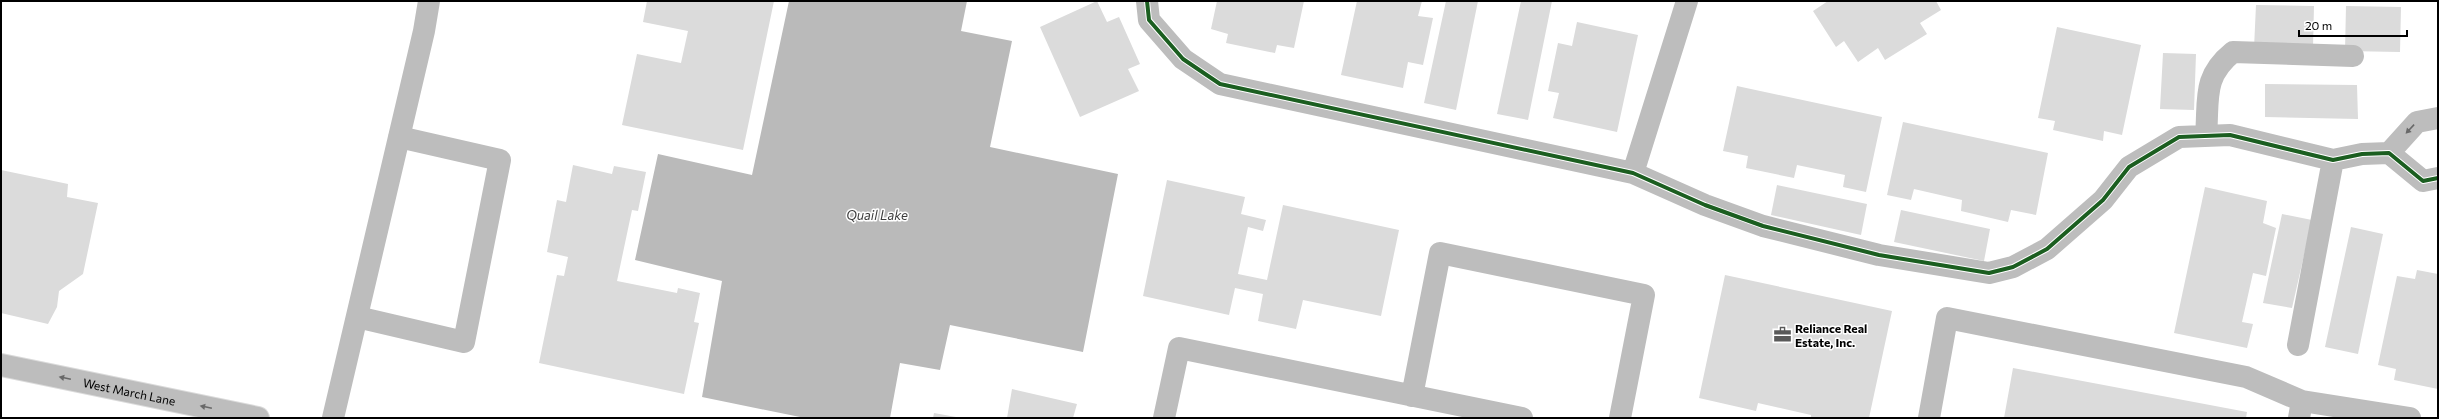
<svg xmlns="http://www.w3.org/2000/svg" width="2439" height="419" viewBox="0 0 2439 419" font-family="Commissioner,sans-serif">
  <style>
    .water { fill: #bababa }
    .building { fill: #dbdbdb }
    .lines { fill: none; stroke-linecap: round; stroke-linejoin: round }
    .primary-casing { stroke: #dbdbdb; stroke-width: 24 }
    .service { stroke: #bdbdbd; stroke-width: 22 }
    .minor { stroke: #bdbdbd; stroke-width: 22 }
    .primary { stroke: #bdbdbd; stroke-width: 22 }
    .cycleway-casing { stroke: #fff; stroke-width: 6 }
    .cycleway { stroke: #1b5e20; stroke-width: 4 }
    .oneway { fill: #686868 }
    .labels { text-anchor: middle; dominant-baseline: central; stroke-width: 3; stroke-linejoin: round; paint-order: stroke }
    .poi-label { font-size: 12px; font-weight: bold; fill: #000; stroke: #fff; text-anchor: start }
    .street-label { font-size: 12px; fill: #000; stroke: #fff }
    .water-label { font-size: 13px; font-style: italic; fill: #3d3d3d; stroke: #fff }
  </style>
  <rect width="100%" height="100%" fill="#fff"/>
  <path class="water" d="M789 1H967L961 31 1012 41 990 147 1118 174 1083 352 950 325 940 370 900 363 890 418H805L702 397 722 281 635 260 658 154 752 175Z"/>
  <path class="building" d="M647 1H774L743 150 622 125 637 54 681 63 688 31 643 22Z
    M1097 1 1107 22 1119 17 1140 64 1128 69 1139 91 1080 117 1040 27Z
    M1217 1H1304L1294 48 1277 45 1275 53 1226 43 1228 34 1211 29Z
    M1357 1H1422L1418 16 1433 18 1423 65 1408 62 1403 88 1341 75Z
    M1446 1H1478L1456 110 1424 103Z
    M1521 1H1552L1528 120 1497 114Z
    M1828 1H1936L1941 10 1920 23 1927 34 1885 60 1878 48 1858 62 1844 41 1836 47 1813 11Z
    M2256 5 2314 6 2313 47 2254 48Z
    M2346 6 2401 7 2400 52 2345 51Z
    M1577 22 1638 35 1617 132 1553 118 1559 93 1548 91 1558 43 1572 46Z
    M2057 27 2141 45 2122 135 2104 131 2103 141 2053 130 2055 121 2038 118Z
    M2163 53 2196 54 2194 110 2160 109Z
    M2265 84 2357 85 2358 119 2265 117Z
    M1737 86 1882 117 1866 192 1843 187 1845 175 1797 165 1794 178 1746 168 1748 156 1723 151Z
    M1903 122 2048 153 2036 215 2011 210 2008 222 1961 211 1962 200 1914 189 1911 200 1887 195Z
    M573 165 612 174 614 166 646 172 638 211 632 210 617 281 677 293 678 288 700 293 694 322 699 323 684 394 539 363 557 275 564 276 568 257 547 252 557 200 566 202Z
    M1 170 68 184 67 197 98 203 83 274 59 291 57 307 48 324 1 313Z
    M1167 180 1245 197 1241 214 1266 220 1263 231 1248 227 1238 274 1267 280 1283 205 1399 230 1381 316 1303 300 1296 329 1258 321 1263 294 1235 288 1229 315 1143 296Z
    M1777 185 1867 204 1861 235 1771 215Z
    M2205 187 2267 201 2263 223 2276 228 2266 276 2253 273 2242 322 2253 324 2247 348 2174 333Z
    M1901 210 1990 229 1984 261 1894 242Z
    M2282 214 2312 220 2292 308 2263 303Z
    M2351 227 2383 234 2358 354 2325 347Z
    M2417 270 2438 274V389L2394 380 2396 369 2378 365 2397 276 2415 279Z
    M1725 275 1892 311 1869 418H1811V415L1758 403 1756 411 1699 398Z
    M2013 368 2247 412 2246 418H2004Z
    M1012 389 1077 404 1073 418H1007Z
    M934 413 956 417V418H933Z"/>
  <g class="lines">
    <defs>
      <g id="primary">
        <path id="s1" d="M1 365 258 418"/>
      </g>
    </defs>
    <use href="#primary" class="primary-casing"/>
    <path class="service" d="M357 317 464 342 500 160 399 137
      M1412 396 1440 253 1644 295 1620 418
      M333 418 424 31 429 1
      M1164 418 1179 348 1522 418
      M1929 418 1947 318 2246 377 2302 401
      M2299 418 2302 401 2410 418"/>
    <path class="minor" d="M1147 1 1149 20 1183 59 1220 84 1633 173 1705 205 1763 226 1879 255 1989 273 2013 267 2047 249 2103 200 2129 167 2179 137 2230 135 2333 160 2362 154 2389 153 2423 181 2438 178
      M2206 136C2209 99 2202 77 2233 52L2353 56
      M2389 153 2417 122 2438 118
      M1633 173 1687 1
      M2298 345 2333 160"/>
    <use href="#primary" class="primary"/>
    <defs>
      <path id="cycleway" d="M1147 1 1149 20 1183 59 1220 84 1633 173 1705 205 1763 226 1879 255 1989 273 2013 267 2047 249 2103 200 2129 167 2179 137 2230 135 2333 160 2362 154 2389 153 2423 181 2438 178"/>
    </defs>
    <use href="#cycleway" class="cycleway-casing"/>
    <use href="#cycleway" class="cycleway"/>
  </g>
  <defs><path id="oneway-solid" d="M-6-.8H1V-3.2L6.5 0L1 3.2V.8H-6Z"/></defs>
  <g class="oneway">
    <use href="#oneway-solid" transform="translate(2410 129) rotate(133)"/>
    <use href="#oneway-solid" transform="translate(65 378) rotate(-168)"/>
    <use href="#oneway-solid" transform="translate(206 407) rotate(-168)"/>
  </g>
  <defs>
    <symbol id="office-bare" viewBox="-9 -9 18 18"><path d="M-6-3h4V-5.5h4V-3h4V5H-6ZM-1-4.5V-3h2v-1.5ZM-6 0V1H6V0Z" fill="#595959" stroke="#fff" stroke-width="2.5" paint-order="stroke"/></symbol>
  </defs>
  <g fill-rule="evenodd">
    <use href="#office-bare" x="1770" y="322" width="25" height="25"/>
  </g>
  <g class="labels">
    <g class="poi-label">
      <text x="1795" y="328">Reliance Real<tspan x="1795" dy="14">Estate, Inc.</tspan></text>
    </g>
    <g class="street-label">
      <text stroke="none"><textPath href="#s1" startOffset="131">West March Lane</textPath></text>
    </g>
    <g class="water-label">
      <text x="877" y="215">Quail Lake</text>
    </g>
  </g>
  <rect width="2439" height="419" fill="none" stroke="#000000" stroke-width="4"/>
  <path d="M2299 30v6h108v-6" fill="none" stroke="#000000" stroke-width="2"/>
  <text x="2305" y="30" font-size="12" fill="#000000" stroke="#ffffff" stroke-width="3" paint-order="stroke">20 m</text>
</svg>
